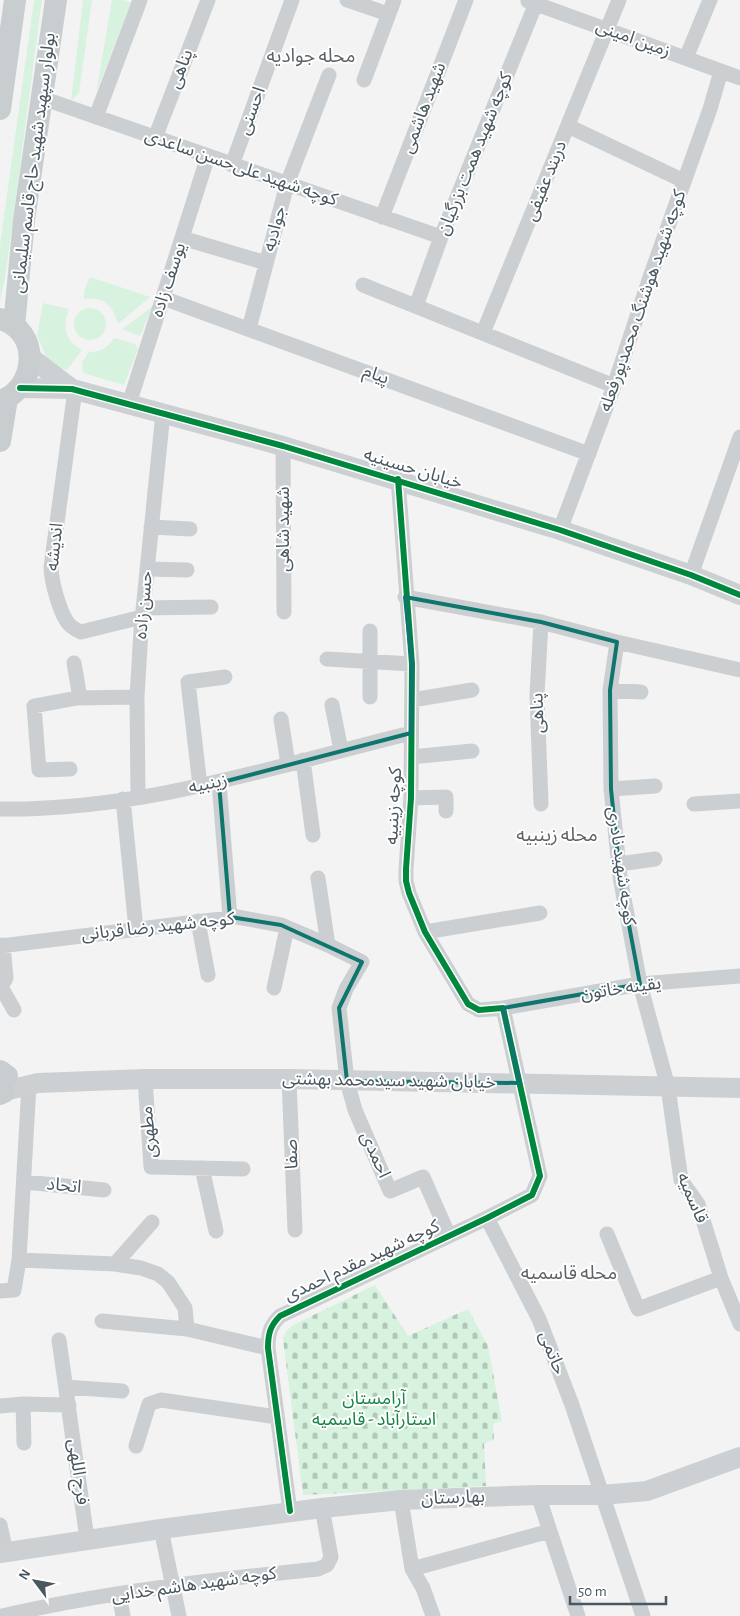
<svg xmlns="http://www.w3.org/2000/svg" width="740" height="1616" viewBox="0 0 740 1616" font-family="'Alegreya Sans','Noto Sans Arabic',sans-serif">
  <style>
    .green { fill: #d8f2e0 }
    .cemetery { fill: url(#cemetery-stones) }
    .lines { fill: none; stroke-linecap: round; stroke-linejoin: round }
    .street { stroke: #cccfd1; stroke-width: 15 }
    .secondary { stroke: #cdd0d2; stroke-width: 20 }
    .primary { stroke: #c8cdcf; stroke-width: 22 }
    .cycleway-casing { stroke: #fff; stroke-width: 9 }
    .cycleway { stroke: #00873e; stroke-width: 6 }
    .marked { fill: none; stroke: #0f766e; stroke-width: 4; stroke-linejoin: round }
    .labels { text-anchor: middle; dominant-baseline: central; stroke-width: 4; stroke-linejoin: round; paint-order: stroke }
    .street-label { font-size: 18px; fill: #495760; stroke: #fff }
    .park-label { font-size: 18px; fill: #168445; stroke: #fff }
    .neighbourhood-label { font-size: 19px; fill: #5e6367; stroke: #fff }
  </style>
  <defs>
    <pattern id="cemetery-stones" width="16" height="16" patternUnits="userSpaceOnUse" patternTransform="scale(1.25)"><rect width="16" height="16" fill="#d8f2e0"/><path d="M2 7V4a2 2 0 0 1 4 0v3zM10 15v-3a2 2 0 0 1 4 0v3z" fill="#b1c7b9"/></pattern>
  </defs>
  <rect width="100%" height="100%" fill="#f3f3f3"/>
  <path class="green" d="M34 0H42L5 279 0 301V245Z
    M83 0H92L79 93 71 101Z
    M112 0H123L131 2 96 93Z
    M90 277 150 297 118 324C113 305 104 296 84 299V291Z
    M43 303 69 309C62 327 65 340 82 350L67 370 50 365 37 336Z
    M153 306 140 336 122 329Z
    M74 324a16 16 0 1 1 32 0a16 16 0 1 1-32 0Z
    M114 338 135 344 138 349 124 385 83 373 82 362 89 352C101 352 107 348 114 338Z"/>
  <path class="cemetery" d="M375 1285 408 1336 468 1309 488 1346 502 1421 493 1424 494 1440 484 1443 486 1486 303 1495 283 1339 286 1331 293 1325Z"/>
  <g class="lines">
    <path class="street" d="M347 0 388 14
      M528 1 740 78
      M686 58 710 0
      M364 80 394 0
      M42 98 441 237
      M96 117 140 0
      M568 126 684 181
      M155 138 208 0
      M232 165 292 0
      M382 217 466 0
      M182 238 266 263
      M363 285 614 386
      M163 298 589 454
      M416 306 441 237 536 3
      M249 329 287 184 329 75
      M483 333 619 0
      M75 390 51 567C51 580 59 609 66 620 69 626 74 629 81 632L142 617
      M129 404 208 156
      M283 446 284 612
      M151 527 190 529
      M560 530 614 386 650 277 710 109 721 71
      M147 569 187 570
      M691 575 740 437
      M405 597 541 622 617 642 740 670
      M143 608 211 607
      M541 622 537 695 541 804
      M617 642 610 690 611 789 620 877 640 984 668 1087 681 1180 698 1204 721 1278 740 1324
      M327 659 412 664
      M74 663 80 698
      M610 690 641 692
      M370 697V631
      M412 700 472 690
      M332 705 341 750
      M281 719 288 764
      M411 757 472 751
      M303 760 313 835
      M70 769 39 770 34 706 77 698 137 697
      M219 783 230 917
      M200 786 188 682 225 677
      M611 789 655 786
      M138 797 137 697 141 630 163 413
      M411 798 446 797V811
      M123 799 136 929
      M694 804 740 801
      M0 809C141 811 276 766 411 733
      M619 864 655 859
      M318 878 328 945
      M198 921 208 975
      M425 932 540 913
      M3 945 6 978 1 987 14 1010
      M0 946 237 917 281 925 328 945 362 962 346 989 339 1008 347 1081 355 1110 390 1191 423 1177 449 1236
      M274 988 287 928
      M503 1008 640 984 740 976
      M145 1079 151 1167 243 1169
      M289 1079 295 1230
      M29 1085 19 1260 115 1264 141 1268 158 1274 168 1282 185 1308 187 1329 268 1348
      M202 1168 216 1231
      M25 1182 104 1190
      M487 1218 539 1319 572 1405 643 1616
      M607 1234 638 1309 721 1278
      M115 1264 152 1222
      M0 1291 14 1290 19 1260
      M102 1321 187 1329
      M59 1340 87 1539
      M66 1387 122 1391
      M23 1404 24 1443
      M0 1406 23 1404 69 1405
      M136 1446 149 1404 161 1400 277 1417
      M538 1495 578 1616
      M401 1500 412 1569 423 1588 433 1616
      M290 1511 268 1348C268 1334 270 1326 280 1316L487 1218 532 1195 540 1176 503 1008 479 1010 468 1004 425 932 409 893 406 881V869L411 798 412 664 398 479
      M0 1525 6 1552
      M161 1529 179 1616
      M412 1569 550 1531
      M119 1594 123 1616
      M2 1616C105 1592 212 1580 318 1569L327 1565 331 1557 322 1508"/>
    <path class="secondary" d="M30 357 72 389
      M20 388 72 389 283 446 560 530 691 575 740 595
      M0 1092 38 1083 145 1079H289L740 1088
      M0 1553 161 1529 322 1508 401 1500 538 1495H602L647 1491 740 1457"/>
    <path class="primary" d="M0 109 15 0
      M14 326 24 220 56 0
      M0 401C38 388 41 330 0 319
      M0 441 7 399
      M0 1071 7 1076
      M0 1094 4 1092"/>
    <defs>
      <path id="cycleway" d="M20 388 72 389 283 446 560 530 691 575 740 595
        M290 1511 268 1348C268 1334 270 1326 280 1316L487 1218 532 1195 540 1176 503 1008 479 1010 468 1004 425 932 409 893 406 881V869L411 798 412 664 398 479"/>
    </defs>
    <use href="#cycleway" class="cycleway-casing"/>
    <use href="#cycleway" class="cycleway"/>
  </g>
  <path class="marked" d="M405 597 541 622 617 642 610 690 611 789 620 877 640 984 503 1008 520 1083 347 1081 339 1008 362 962 281 925 230 917 219 783 411 733 412 664Z"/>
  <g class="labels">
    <g class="street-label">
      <text transform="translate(633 39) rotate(20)">زمین امینی</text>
      <text transform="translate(181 69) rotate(-69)">پناهی</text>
      <text transform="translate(424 108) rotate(-69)">شهید هاشمی</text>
      <text transform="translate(252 111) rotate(-70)">احسنی</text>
      <text transform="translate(475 154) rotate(-68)">کوچه شهید همت بزرگیان</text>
      <text transform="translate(34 163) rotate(-83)">بولوار سپهبد شهید حاج قاسم سلیمانی</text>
      <text transform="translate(241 168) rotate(19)">کوچه شهید علی‌حسن ساعدی</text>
      <text transform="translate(546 181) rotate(-68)">دربند عفیفی</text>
      <text transform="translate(275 229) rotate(-75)">جوادیه</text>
      <text transform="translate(169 280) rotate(-72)">یوسف زاده</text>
      <text transform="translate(643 301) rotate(-71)">کوچه شهید هوشنگ محمدپورفعله</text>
      <text transform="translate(376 375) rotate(20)">پیام</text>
      <text transform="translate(413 469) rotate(17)">خیابان حسینیه</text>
      <text transform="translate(284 529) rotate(-90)">شهید شاهی</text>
      <text transform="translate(55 547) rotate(-84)">اندیشه</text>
      <text transform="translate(144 605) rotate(-85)">حسن زاده</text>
      <text transform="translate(538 713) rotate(-92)">پناهی</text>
      <text transform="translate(208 784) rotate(-12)">زینبیه</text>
      <text transform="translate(394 806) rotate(-87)">کوچه زینبیه</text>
      <text transform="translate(621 866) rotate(82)">کوچه شهید نادری</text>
      <text transform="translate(158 927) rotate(-6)">کوچه شهید رضا قربانی</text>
      <text transform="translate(621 989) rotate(-8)">یقینه خاتون</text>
      <text transform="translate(389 1081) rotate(1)">خیابان شهید سیدمحمد بهشتی</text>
      <text transform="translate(149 1132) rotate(-95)">مطهری</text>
      <text transform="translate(292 1154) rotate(-92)">صفا</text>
      <text transform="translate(375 1155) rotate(66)">احمدی</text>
      <text transform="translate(64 1186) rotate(6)">اتحاد</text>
      <text transform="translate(692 1198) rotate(67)">قاسمیه</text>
      <text transform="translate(362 1261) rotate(-25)">کوچه شهید مقدم احمدی</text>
      <text transform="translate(552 1353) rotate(69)">حاتمی</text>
      <text transform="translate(78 1472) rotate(82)">فرج اللهی</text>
      <text transform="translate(453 1498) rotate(-2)">بهارستان</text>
      <text transform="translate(194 1585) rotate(-8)">کوچه شهید هاشم خدایی</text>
    </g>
    <g class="park-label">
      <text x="374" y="1399">آرامستان<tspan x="374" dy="21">استارآباد - قاسمیه</tspan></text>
    </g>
    <g class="neighbourhood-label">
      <text x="311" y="56">محله جوادیه</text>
      <text x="557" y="835">محله زینبیه</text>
      <text x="569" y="1273">محله قاسمیه</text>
    </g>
  </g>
  <g transform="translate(35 1581) rotate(302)" stroke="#ffffff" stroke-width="4" paint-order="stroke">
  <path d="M0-4L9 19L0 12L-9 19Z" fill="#495760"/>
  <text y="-8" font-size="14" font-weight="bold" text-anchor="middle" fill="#495760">N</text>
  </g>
  <path d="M570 1596v8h96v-8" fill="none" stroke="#495760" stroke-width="2.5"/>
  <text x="578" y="1596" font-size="15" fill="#495760" stroke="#ffffff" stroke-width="4" paint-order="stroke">50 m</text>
</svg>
